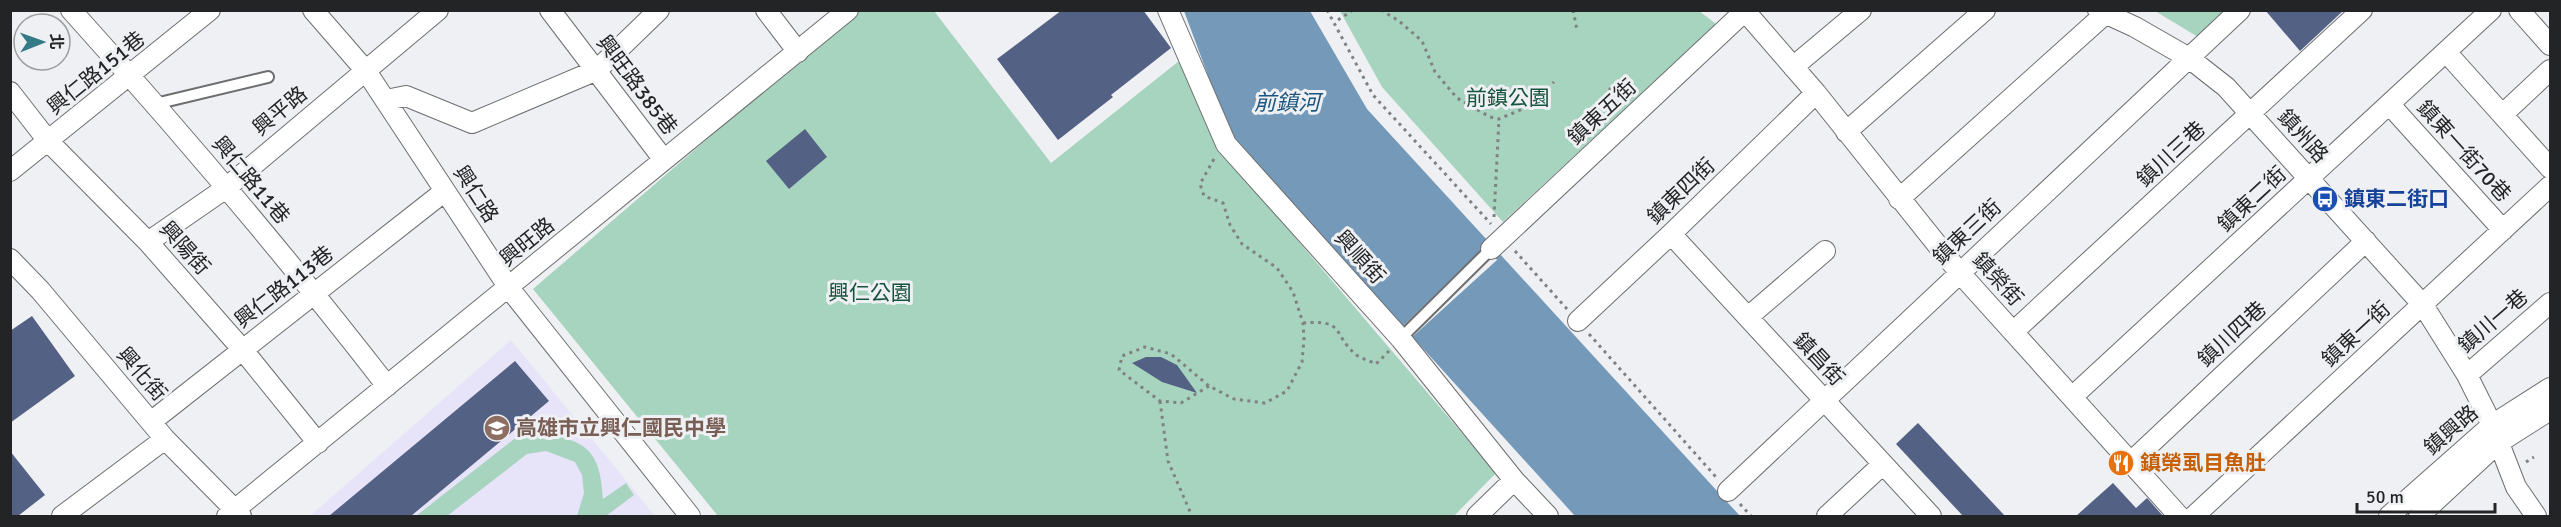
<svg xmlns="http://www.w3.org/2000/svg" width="2561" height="527" viewBox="0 0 2561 527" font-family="Signika,'Noto Sans TC',sans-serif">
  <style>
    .education { fill: #e7e3f9 }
    .green { fill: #a7d4be }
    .water { fill: #7599b8 }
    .pier { fill: #eff0f3 }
    .building { fill: #536185 }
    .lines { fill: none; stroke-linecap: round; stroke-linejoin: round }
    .service-casing { stroke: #6d6e70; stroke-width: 14 }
    .minor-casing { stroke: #6d6e70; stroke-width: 22 }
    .path { stroke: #808183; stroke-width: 3; stroke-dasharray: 3 4.5; stroke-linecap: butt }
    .service { stroke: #fff; stroke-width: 10 }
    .minor { stroke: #fff; stroke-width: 20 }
    .labels { text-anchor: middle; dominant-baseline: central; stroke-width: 6; stroke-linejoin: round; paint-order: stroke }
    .street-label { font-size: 21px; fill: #232425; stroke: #eff0f3 }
    .park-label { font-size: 21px; fill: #16533c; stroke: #eff0f3 }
    .transit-label { font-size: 21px; font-weight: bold; fill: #164399; stroke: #eff0f3; text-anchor: start }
    .education-label { font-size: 21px; font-weight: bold; fill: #785e54; stroke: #eff0f3; text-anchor: start }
    .food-label { font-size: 21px; font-weight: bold; fill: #c56008; stroke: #eff0f3; text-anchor: start }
    .water-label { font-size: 22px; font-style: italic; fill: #1b557f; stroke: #eff0f3 }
  </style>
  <rect width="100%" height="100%" fill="#eff0f3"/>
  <path class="education" d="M511 340 655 516H310Z"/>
  <path class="green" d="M1698 10 1716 24 1503 222 1382 87 1340 11Z
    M856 11H934L1051 163 1179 61 1224 154 1496 473 1454 516H718L533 289Z
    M2155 11H2225L2198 37Z
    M538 430C585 443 600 446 603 499L626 483 634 495 606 516H577L584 493 582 475 575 462 546 451 527 454 447 516H416L518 436Z"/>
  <path class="water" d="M1184 11H1310L1367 109 1740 516H1575L1231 137Z"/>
  <path class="pier" d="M1486 245 1497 260 1410 339 1401 328Z"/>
  <path class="building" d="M1062 10H1143L1171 48 1111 95 1113 97 1058 140 997 59Z
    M2265 10H2344L2300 51Z
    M805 129 827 157 789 189 766 161Z
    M32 316 75 376 10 423V331Z
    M1146 357H1161L1177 365 1197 393 1162 382 1132 363Z
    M515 361 549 401 411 516H329Z
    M1918 423 2005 516H1963L1896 444Z
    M10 451 45 495 18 516H10Z
    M2113 483 2136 508 2147 498 2163 516H2076Z"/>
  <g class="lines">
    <defs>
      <path id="service" d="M155 104 268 77
        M1404 335 1491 249"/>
      <path id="minor" d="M71 10C181 132 287 257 387 386
        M313 10 366 71 509 288 690 516
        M550 10 664 160
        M766 10 798 52
        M1168 10 1226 144 1401 339 1514 480 1548 516
        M1744 10 1816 93 1959 272 2179 516
        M2098 10 2135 27 2189 58 2226 87 2423 305 2467 375 2492 425 2516 487 2536 516
        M2519 10 2550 45
        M2446 52 2550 168
        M1793 67 1861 10
        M10 92 49 142 148 242 242 349 318 443
        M386 100 406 96 472 123 597 70 659 10
        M2390 105 2503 230
        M2503 114 2550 70
        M1846 132 1985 10
        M10 171 210 10
        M1899 199 2105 14
        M1671 234 1931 516
        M148 242 226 188 438 10
        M1491 249 1746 10
        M10 259 40 290 165 439 241 516
        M1748 317 1825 251
        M1578 321 1671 234 1816 93
        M2013 332 2362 10
        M2467 375 2550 303
        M2072 397 2491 10
        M152 421 445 191
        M2131 462 2366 241
        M1728 491 2240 10
        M62 516 165 439
        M227 516 848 10
        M1477 516 1514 480
        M1827 516 1883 464
        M2194 516 2550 186
        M2389 516 2492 425 2550 388
        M2419 516 2498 443 2550 410"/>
    </defs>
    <use href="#service" class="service-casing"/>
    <use href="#minor" class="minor-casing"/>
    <path class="path" d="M1327 10 1373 95 1491 224
      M1381 10 1399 21 1422 41 1435 72 1457 98 1490 117 1499 119 1532 105 1554 82
      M1573 10 1577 30
      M1338 20 1353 10
      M1609 88 1623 101
      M1494 217 1499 119
      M1515 251 1567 309
      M1303 323C1346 320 1331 332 1355 354 1360 358 1370 361 1376 364L1389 351
      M1589 334 1716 477
      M1209 386 1181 403 1160 401 1119 370 1122 356 1145 347 1171 354 1209 386 1234 399 1265 403 1287 391 1302 362 1304 339 1303 323 1293 292 1277 268 1242 244 1230 225 1223 203 1204 196 1200 184 1214 159
      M1160 401 1168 461 1192 516
      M2526 462 2534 457
      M1740 504 1751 516"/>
    <use href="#service" class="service"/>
    <use href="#minor" class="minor"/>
  </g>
  <defs>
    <symbol id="bus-disc" viewBox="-11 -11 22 22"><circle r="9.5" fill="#1a4fb4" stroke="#eff0f3"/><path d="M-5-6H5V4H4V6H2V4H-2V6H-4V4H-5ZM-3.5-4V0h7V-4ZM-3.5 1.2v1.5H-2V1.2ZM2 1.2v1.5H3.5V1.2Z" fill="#fff"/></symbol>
    <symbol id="school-disc" viewBox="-11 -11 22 22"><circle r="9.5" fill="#8d6e63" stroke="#eff0f3"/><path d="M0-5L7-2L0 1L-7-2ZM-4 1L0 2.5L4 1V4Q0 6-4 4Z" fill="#fff"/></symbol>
    <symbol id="restaurant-disc" viewBox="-11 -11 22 22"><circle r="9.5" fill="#e8710a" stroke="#eff0f3"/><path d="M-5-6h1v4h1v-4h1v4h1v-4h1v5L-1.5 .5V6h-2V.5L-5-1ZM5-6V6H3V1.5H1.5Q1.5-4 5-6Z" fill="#fff"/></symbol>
  </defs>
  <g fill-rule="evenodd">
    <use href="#bus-disc" x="2310" y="184" width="30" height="30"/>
    <use href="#school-disc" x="482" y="413" width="30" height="30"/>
    <use href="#restaurant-disc" x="2106" y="448" width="30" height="30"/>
  </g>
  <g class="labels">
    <g class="street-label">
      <text transform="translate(96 73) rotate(-39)">興仁路151巷</text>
      <text transform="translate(637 85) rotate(53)">興旺路385巷</text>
      <text transform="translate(280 111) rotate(-40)">興平路</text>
      <text transform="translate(1602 112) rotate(-43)">鎮東五街</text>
      <text transform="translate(2303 136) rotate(48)">鎮州路</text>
      <text transform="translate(2464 151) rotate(48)">鎮東一街70巷</text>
      <text transform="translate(2171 154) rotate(-43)">鎮川三巷</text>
      <text transform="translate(251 180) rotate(50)">興仁路11巷</text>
      <text transform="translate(1681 191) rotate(-44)">鎮東四街</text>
      <text transform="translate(476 194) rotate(57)">興仁路</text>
      <text transform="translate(2252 199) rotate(-43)">鎮東二街</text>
      <text transform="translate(1967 232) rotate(-43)">鎮東三街</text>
      <text transform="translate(527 242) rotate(-39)">興旺路</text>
      <text transform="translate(185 248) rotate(48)">興陽街</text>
      <text transform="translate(1360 257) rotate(48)">興順街</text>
      <text transform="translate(1998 279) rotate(48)">鎮榮街</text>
      <text transform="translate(284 287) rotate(-38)">興仁路113巷</text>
      <text transform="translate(2493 321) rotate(-41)">鎮川一巷</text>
      <text transform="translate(2232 334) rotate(-43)">鎮川四巷</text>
      <text transform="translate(2356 334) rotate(-43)">鎮東一街</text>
      <text transform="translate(1819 359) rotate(47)">鎮昌街</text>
      <text transform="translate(142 374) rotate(49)">興化街</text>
      <text transform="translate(2451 430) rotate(-41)">鎮興路</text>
    </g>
    <g class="park-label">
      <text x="1508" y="98">前鎮公園</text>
      <text x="870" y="293">興仁公園</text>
    </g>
    <g class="transit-label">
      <text x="2344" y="199">鎮東二街口</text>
    </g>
    <g class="education-label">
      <text x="516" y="428">高雄市立興仁國民中學</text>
    </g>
    <g class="food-label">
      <text x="2140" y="463">鎮榮虱目魚肚</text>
    </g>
    <g class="water-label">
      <text x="1287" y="102">前鎮河</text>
    </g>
  </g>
  <rect width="2561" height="527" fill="none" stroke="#232425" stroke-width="24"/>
  <g transform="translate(42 42) rotate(89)"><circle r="28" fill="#eff0f3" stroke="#9d9ea1" stroke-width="1.5"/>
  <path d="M0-4.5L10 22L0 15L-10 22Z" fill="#347a87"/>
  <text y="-9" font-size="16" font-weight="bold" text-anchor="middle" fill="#232425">北</text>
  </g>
  <path d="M2357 503v9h138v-9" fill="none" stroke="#232425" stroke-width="3"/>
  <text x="2366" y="503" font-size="18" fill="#232425" stroke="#eff0f3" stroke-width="4.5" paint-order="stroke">50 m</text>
</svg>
